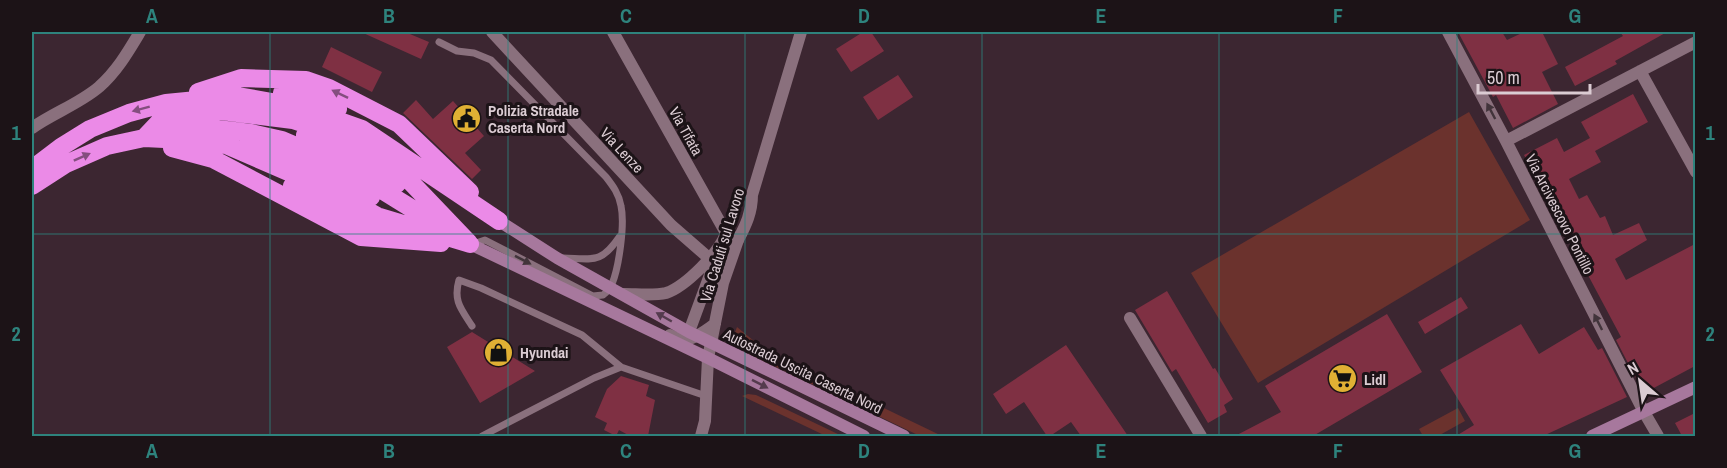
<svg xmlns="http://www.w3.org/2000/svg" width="1727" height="468" viewBox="0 0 1727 468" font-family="'Archivo Narrow',sans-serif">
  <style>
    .green { fill: #6b322d }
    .building { fill: #7f3043 }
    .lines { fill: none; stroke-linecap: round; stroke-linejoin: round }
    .service { stroke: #8a707d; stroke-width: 7 }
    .minor { stroke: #8a707d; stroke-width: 12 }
    .tertiary { stroke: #8a707d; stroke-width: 12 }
    .secondary { stroke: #a7789d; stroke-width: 12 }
    .motorway { stroke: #eb8ae7; stroke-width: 18 }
    .oneway { fill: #844e7f }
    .oneway2 { fill: #42343b }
    .oneway3 { fill: #543b4d }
    .grid { fill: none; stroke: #2e837d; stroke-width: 1.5; stroke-opacity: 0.55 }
    .labels { text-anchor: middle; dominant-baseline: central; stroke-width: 6; stroke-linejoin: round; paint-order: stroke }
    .poi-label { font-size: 15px; font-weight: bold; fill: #dbccd3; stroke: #1c1317; text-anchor: start }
    .street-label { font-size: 15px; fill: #dbccd3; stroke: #1c1317 }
    .neatline { fill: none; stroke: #2e837d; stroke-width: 2 }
    .grid-label { font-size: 20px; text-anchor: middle; font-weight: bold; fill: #2e837d }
  </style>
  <rect width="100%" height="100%" fill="#3c2631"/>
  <path class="green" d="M1469 112 1530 220 1258 383 1191 273Z
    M737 327 760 346 782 359 942 436H920L749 354 734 335Z
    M748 394 756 395 842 436H826L742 396Z
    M1458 408 1465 421 1438 436H1423L1419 429Z"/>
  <path class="building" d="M361 32H405L429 42 421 59Z
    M863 32H871L884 51 851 72 836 49Z
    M1458 32H1502L1507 40 1524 32H1542L1558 64 1542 72 1558 104 1513 128 1496 95 1493 97Z
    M1620 32H1667L1615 61 1617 64 1575 86 1565 67 1623 36Z
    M331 47 382 72 372 92 322 67Z
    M898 75 913 97 878 120 863 97Z
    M1633 94 1648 122 1595 151 1601 162 1569 179 1579 199 1587 195 1600 218 1605 216 1613 235 1639 223 1647 240 1615 259 1626 280 1695 244V366L1650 390 1648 387 1642 390 1616 340 1621 337 1524 155 1557 138 1564 152 1590 138 1581 122Z
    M416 100 433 119 453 101 484 136 465 153 481 170 472 179 403 113Z
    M1167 291 1213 369 1215 368 1233 399 1224 405 1227 412 1208 423 1176 369 1172 372 1135 310Z
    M1461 297 1468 308 1425 334 1418 322Z
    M1387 314 1422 372 1313 436H1235L1281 412 1265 386Z
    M1521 324 1539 354 1584 327 1598 350 1602 348 1627 397 1543 436H1456L1474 425 1440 370Z
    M472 332 535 371 480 403 447 347Z
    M1066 345 1128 436H1081L1071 422 1050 436H1047L1024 402 1006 414 993 394Z
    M621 376 649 385 646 396 655 400 648 436H630L619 430 616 436 604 430 607 423 595 417 607 389Z
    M1695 413V436H1682L1675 423Z"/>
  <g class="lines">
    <path class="service" d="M439 42 457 51 474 53 491 60 606 177C613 186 619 194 621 206 625 224 619 267 612 284 610 289 607 292 603 295L593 296 485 240 473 244
      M563 258C594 259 601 264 620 236
      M472 326C461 309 453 301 459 280L481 288 582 335 621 367
      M482 436 594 378 621 367 706 396"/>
    <path class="minor" d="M492 32 671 225 710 259
      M1448 32 1506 141 1644 412
      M1640 71 1696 172
      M32 128C53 113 79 104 99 87 117 71 128 52 140 32
      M1506 141 1696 42
      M738 240C746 225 752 212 752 195L801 32
      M1130 318 1201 436
      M701 436 705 421 708 358"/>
    <path class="tertiary" d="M613 32 726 233 738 240 723 283 708 358
      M624 294C637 294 654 296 666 293 685 287 720 252 726 233
      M670 335C689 345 699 335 715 324
      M686 340 718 253
      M1644 412 1658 436"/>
    <path class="secondary" d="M499 221 557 258 689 332 904 436
      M470 244 708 358 864 436
      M1592 436 1696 387"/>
    <path class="motorway" d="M198 92 241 78 306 80 329 88 399 124 470 192
      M282 93 308 96 338 109
      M159 133 183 127H201L251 133 282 140 343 166 448 231
      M305 135 349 154 397 184
      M144 138 162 119 179 114 200 111H222L293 120 356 141 404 175 469 243
      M248 143C291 157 332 175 371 197
      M172 148 213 159 361 237 441 243
      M32 169 61 147 90 129 129 113 166 103 238 96 300 107 362 129 499 221
      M32 186 66 164 107 146 144 138 185 140 226 145 330 190 377 216 470 244
      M292 186 369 226 389 230"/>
  </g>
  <defs><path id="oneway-solid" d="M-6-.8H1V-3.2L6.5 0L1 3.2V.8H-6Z" transform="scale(1.5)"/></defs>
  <g class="oneway">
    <use href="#oneway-solid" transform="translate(340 94) rotate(-154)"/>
    <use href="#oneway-solid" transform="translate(141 109) rotate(165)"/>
    <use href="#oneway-solid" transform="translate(82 157) rotate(-24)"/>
  </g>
  <g class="oneway2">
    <use href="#oneway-solid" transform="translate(1491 111) rotate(-118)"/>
    <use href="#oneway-solid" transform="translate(523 260) rotate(27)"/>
    <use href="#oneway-solid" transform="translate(1598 322) rotate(-117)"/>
  </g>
  <g class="oneway3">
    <use href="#oneway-solid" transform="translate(664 317) rotate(-150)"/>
    <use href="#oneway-solid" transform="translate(760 384) rotate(27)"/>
  </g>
  <path class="grid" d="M270 32V436M508 32V436M745 32V436M982 32V436M1219 32V436M1457 32V436M32 234H1696"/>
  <defs>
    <symbol id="civic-disc" viewBox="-11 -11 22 22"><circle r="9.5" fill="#e0b034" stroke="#1c1317"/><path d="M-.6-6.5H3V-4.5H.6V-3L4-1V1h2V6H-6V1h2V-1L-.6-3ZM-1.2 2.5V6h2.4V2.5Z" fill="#111"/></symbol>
    <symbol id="shop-disc" viewBox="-11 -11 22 22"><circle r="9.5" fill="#e0b034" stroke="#1c1317"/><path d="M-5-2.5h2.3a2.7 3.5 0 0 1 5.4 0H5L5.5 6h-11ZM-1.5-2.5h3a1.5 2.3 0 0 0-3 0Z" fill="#111"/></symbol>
    <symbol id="supermarket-disc" viewBox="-11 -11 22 22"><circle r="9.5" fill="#e0b034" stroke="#1c1317"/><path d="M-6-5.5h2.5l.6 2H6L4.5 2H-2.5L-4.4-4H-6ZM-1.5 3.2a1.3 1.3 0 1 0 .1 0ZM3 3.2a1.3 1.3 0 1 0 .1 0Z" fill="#111"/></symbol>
  </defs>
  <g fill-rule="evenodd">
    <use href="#civic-disc" x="450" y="102" width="33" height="33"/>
    <use href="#shop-disc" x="482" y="336" width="33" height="33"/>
    <use href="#supermarket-disc" x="1326" y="362" width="33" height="33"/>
  </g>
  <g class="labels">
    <g class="poi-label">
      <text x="488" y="110">Polizia Stradale<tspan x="488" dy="17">Caserta Nord</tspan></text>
      <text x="520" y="352">Hyundai</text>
      <text x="1364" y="379">Lidl</text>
    </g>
    <g class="street-label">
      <text transform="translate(686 131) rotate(61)">Via Tifata</text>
      <text transform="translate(622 150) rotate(47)">Via Lenze</text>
      <text transform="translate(1560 214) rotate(63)">Via Arcivescovo Pontillo</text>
      <text transform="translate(722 245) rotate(-73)">Via Caduti sul Lavoro</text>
      <text transform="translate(803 371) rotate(26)">Autostrada Uscita Caserta Nord</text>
    </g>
  </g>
  <rect width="1727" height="468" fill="none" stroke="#1c1317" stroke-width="66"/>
  <g transform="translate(1640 381) rotate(331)" stroke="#1c1317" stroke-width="4.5" paint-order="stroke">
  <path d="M0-4.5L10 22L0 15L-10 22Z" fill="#dbccd3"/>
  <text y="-9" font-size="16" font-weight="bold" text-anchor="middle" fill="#dbccd3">N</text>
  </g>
  <path d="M1478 84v9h112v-9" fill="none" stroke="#dbccd3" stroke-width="3"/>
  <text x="1487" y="84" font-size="18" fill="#dbccd3" stroke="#1c1317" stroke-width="4.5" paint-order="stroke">50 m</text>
  <rect x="33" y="33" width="1661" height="402" class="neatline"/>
  <g class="grid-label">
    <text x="152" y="23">A</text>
    <text x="389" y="23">B</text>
    <text x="626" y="23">C</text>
    <text x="864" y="23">D</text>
    <text x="1101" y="23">E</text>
    <text x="1338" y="23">F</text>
    <text x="1575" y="23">G</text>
    <text x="16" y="140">1</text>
    <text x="1710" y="140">1</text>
    <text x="16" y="341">2</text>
    <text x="1710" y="341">2</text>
    <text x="152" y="458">A</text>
    <text x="389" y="458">B</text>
    <text x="626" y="458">C</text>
    <text x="864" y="458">D</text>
    <text x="1101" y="458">E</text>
    <text x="1338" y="458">F</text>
    <text x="1575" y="458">G</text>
  </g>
</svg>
